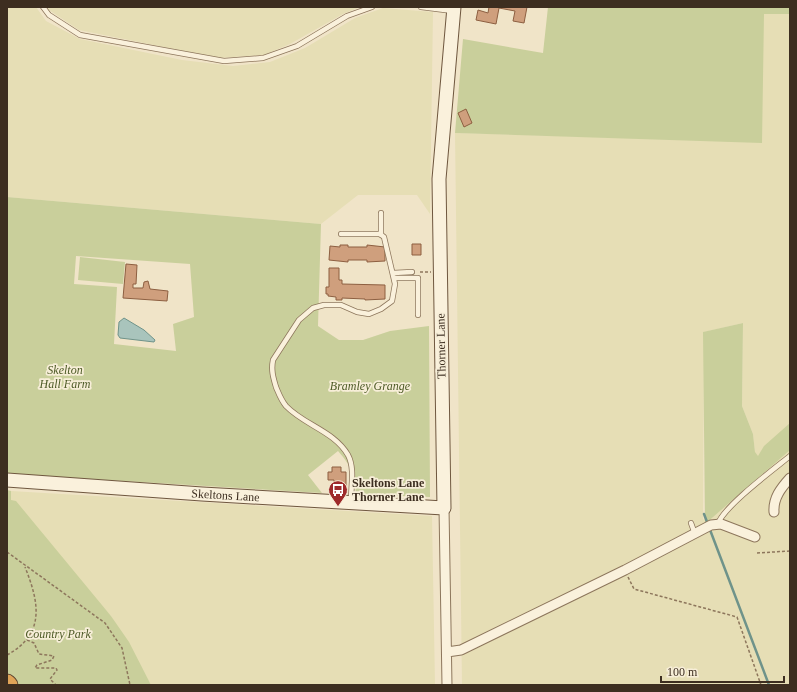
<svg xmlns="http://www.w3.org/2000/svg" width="797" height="692" viewBox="0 0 797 692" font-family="Georgia,serif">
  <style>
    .farmland { fill: #e6deb5; fill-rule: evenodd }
    .green { fill: #c9cf9b; fill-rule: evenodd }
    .water { fill: #a9c4bc; stroke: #6f938a }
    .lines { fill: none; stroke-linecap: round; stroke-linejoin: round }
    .stream { stroke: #6f938a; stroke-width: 2.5 }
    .building { fill: #cf9f7d; stroke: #8d5f41 }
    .lane-casing { stroke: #8d765c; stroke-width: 6 }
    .street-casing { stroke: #8d765c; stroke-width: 11 }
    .secondary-casing { stroke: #6f573f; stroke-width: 15 }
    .highway-casing { stroke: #5b4430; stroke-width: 19 }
    .path { stroke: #8d765c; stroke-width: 1.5; stroke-dasharray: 3 2; stroke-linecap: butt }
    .lane { stroke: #faf1dc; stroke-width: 4.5 }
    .street { stroke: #faf1dc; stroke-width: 9 }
    .secondary { stroke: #faf1dc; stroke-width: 13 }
    .highway { stroke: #e0a458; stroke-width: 17 }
    .labels { text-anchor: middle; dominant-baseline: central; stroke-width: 3.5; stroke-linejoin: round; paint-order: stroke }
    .street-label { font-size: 12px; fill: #3d2e20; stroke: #f7eed8 }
    .park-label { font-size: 12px; font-style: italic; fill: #4d5a26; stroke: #f7eed8 }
    .poi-label { font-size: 12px; font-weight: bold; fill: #3d2e20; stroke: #f7eed8; text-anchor: start }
  </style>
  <rect width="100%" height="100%" fill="#f0e4c8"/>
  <path class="farmland" d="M7 7H36L46 21 80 39 182 60 233 66 270 62 305 48 355 18 383 8 433 12 430 214 417 195H358L321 224 7 197Z
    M47 7H360L343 14 290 44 264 55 218 58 79 30 49 10Z
    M764 13 790 14V685H462L455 133 703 140ZM743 323 742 406 753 434 755 452 703 520 704 332Z
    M11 491 432 516 435 685H151L111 616 11 505Z"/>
  <path class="green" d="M548 7H790V14H764L762 143 455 133 463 39 543 53Z
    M7 197 321 224 318 326 339 340H363L390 331 429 326 430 497 356 494C355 474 351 466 338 451L308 475 322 493 7 474ZM76 256 190 264 194 317 173 324 176 351 114 344 117 287 74 284Z
    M80 257 125 262 123 284 78 280Z
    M743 323 742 406 753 434 755 452 758 456 764 446 790 423V450L705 524 703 332Z
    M7 490 11 491V500L16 501 111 616 129 642 151 685H7Z"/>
  <path class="water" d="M124 318 144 330 155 340 154 342 120 338 118 335 119 322Z"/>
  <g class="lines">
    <path class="stream" d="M704 514 769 685"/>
  </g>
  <path class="building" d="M489 7H527L524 23 513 21 515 11 499 8 496 24 476 20 478 10 488 13Z
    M466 109 472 123 464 127 458 113Z
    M412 244H421V255H412Z
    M340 245H348V247H367V245L385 247V261L367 262V260H348V262L329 260 330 246 340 247Z
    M126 264 137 265 136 284H133V288H143L144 282 148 281 150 289 168 291 167 301 123 298Z
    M329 268H339V280H342V284L385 285V299L365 300V299L342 298V300H336V297L328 296V294H326V287H329Z
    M332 467H341V472H346V489H334V480H328V472H332Z"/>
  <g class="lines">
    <defs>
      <path id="lane" d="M43 7 49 15 80 35 224 61 263 58 297 46 347 16 372 7
        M421 7 453 11
        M341 234H380L384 237 395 284 392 301 381 309 369 314 357 312 341 305H324L313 308 299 320 273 360C271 370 273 377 276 387 279 394 281 400 286 406 304 425 334 431 348 455 355 468 351 487 351 500
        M381 235V213
        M393 273 412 272
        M394 278H418V315
        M691 523 695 534
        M718 524C723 507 774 469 790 456"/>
      <path id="street" d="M444 508 447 685
        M774 512C773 498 781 488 790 478
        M447 652 461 650 625 570 711 525 721 524 755 537"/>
      <g id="secondary">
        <path id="s1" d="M7 480 202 494 444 508 439 179 454 7"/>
      </g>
      <path id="highway" d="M7 683 9 685"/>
    </defs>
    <use href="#lane" class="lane-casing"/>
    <use href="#street" class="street-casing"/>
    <use href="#secondary" class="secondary-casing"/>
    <use href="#highway" class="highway-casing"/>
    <path class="path" d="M600 7H606
      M420 272H431
      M7 552 105 623 122 648 130 685
      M757 553 790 551
      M628 577 634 589 737 617 761 685
      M27 640 34 643 39 654 54 656 52 660 37 665 35 668H56L57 670 50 679 56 685
      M7 655C46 634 39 602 25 567"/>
    <use href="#lane" class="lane"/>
    <use href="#street" class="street"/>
    <use href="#secondary" class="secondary"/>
    <use href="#highway" class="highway"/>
  </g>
  <defs>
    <symbol id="bus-pin" viewBox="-11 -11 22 30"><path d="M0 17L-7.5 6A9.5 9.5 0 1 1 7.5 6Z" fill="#9e2a2b" stroke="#f7eed8"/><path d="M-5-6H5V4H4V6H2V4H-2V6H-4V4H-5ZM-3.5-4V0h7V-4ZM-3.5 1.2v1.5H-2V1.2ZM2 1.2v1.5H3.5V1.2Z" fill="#fff"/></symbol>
  </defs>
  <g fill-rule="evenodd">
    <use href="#bus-pin" x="327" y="479" width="22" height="30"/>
  </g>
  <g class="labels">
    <g class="street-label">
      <text transform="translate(441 346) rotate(-91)">Thorner Lane</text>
      <text stroke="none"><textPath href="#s1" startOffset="219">Skeltons Lane</textPath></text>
    </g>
    <g class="park-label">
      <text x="65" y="370">Skelton<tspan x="65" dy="14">Hall Farm</tspan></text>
      <text x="370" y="386">Bramley Grange</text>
      <text x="58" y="634">Country Park</text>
    </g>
    <g class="poi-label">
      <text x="352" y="483">Skeltons Lane<tspan x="352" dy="14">Thorner Lane</tspan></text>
    </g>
  </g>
  <rect width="797" height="692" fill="none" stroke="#3d2e20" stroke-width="16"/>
  <path d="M661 676v6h123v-6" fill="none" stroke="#3d2e20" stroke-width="2"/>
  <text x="667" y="676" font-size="12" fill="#3d2e20" stroke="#f7eed8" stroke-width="3" paint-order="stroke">100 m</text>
</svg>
